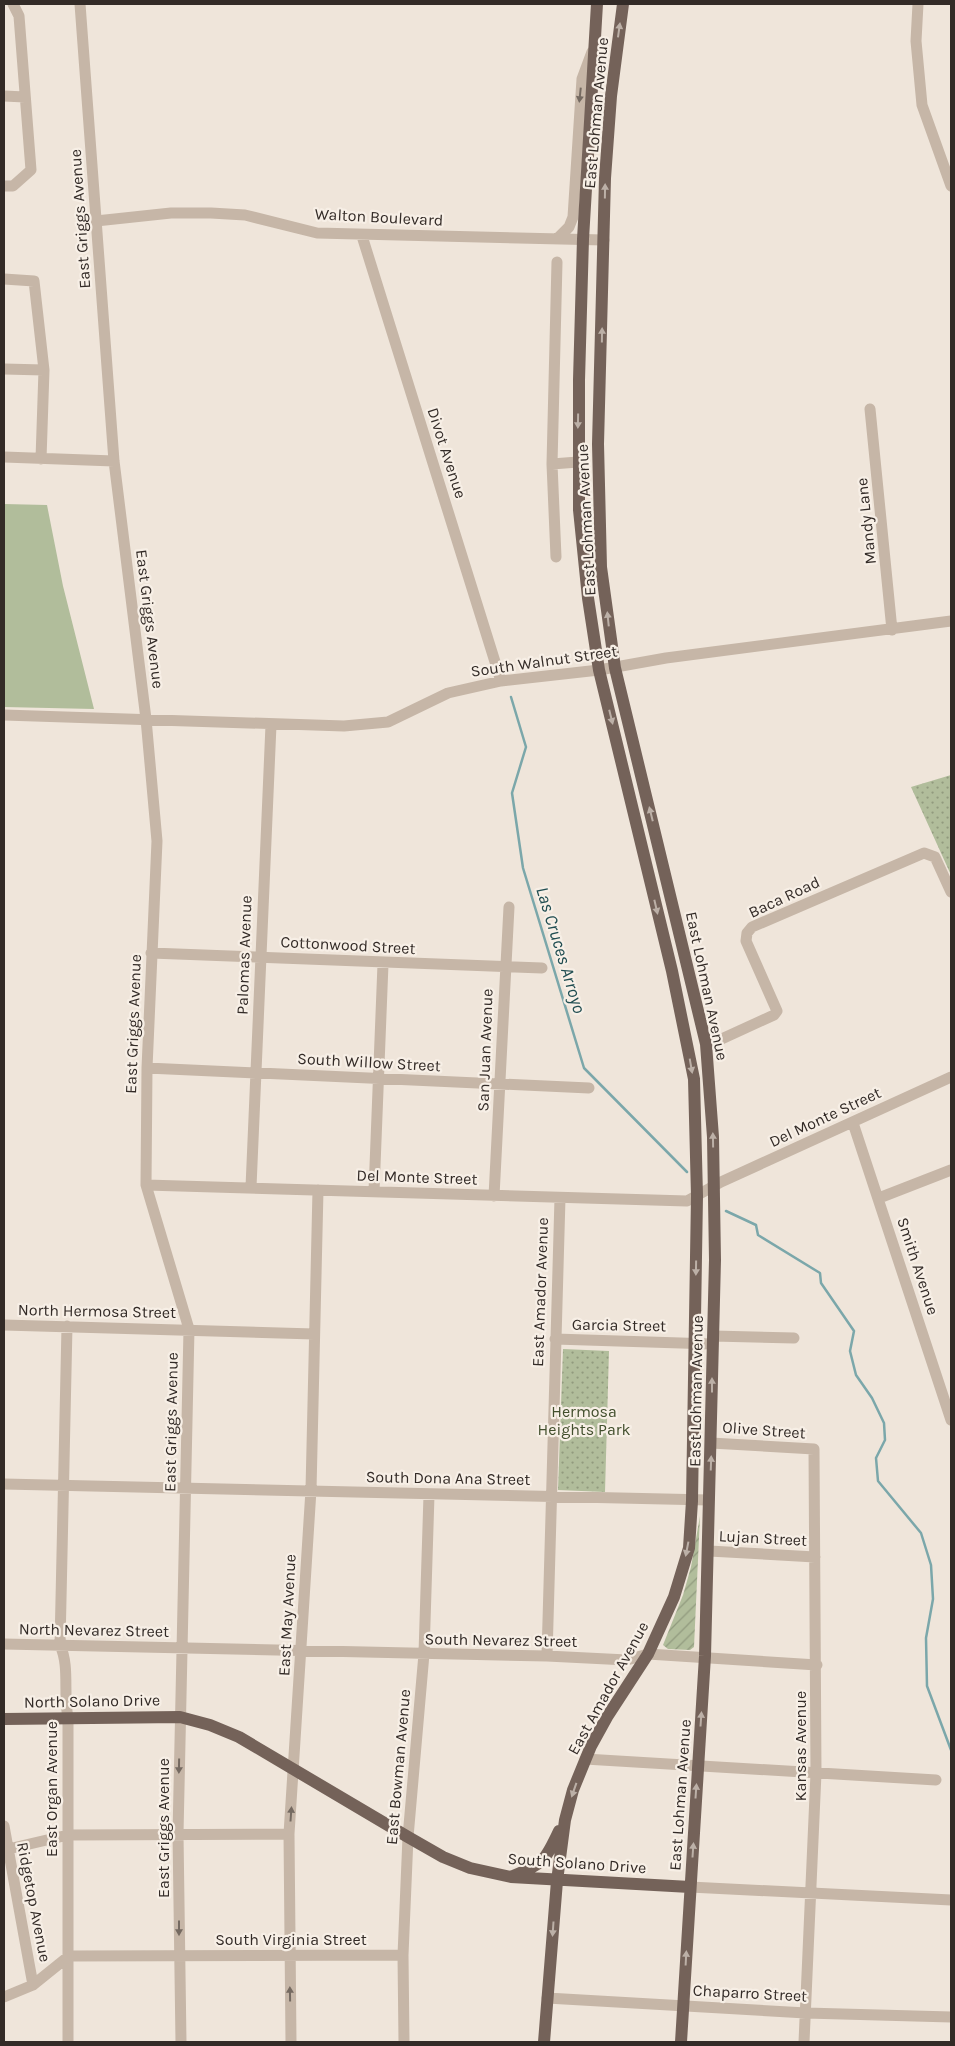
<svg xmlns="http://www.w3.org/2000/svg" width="955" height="2046" viewBox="0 0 955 2046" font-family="Karla,sans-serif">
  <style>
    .grass { fill: #b1bd9b }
    .park { fill: url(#park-dots) }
    .garden { fill: url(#garden-furrows) }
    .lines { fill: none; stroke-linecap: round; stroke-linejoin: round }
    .stream { stroke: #7ba7aa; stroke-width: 2.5 }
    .minor { stroke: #c6b6a7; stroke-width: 11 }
    .major { stroke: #746259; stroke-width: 12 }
    .oneway { fill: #bcb0a7 }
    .oneway2 { fill: #756a61 }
    .labels { text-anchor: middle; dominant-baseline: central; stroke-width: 4.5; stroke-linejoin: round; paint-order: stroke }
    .street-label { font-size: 16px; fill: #332b27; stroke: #f7efe6 }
    .park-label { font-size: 16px; fill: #424f2d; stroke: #f7efe6 }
    .water-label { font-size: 18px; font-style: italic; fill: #204d51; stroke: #f7efe6 }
  </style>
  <defs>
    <pattern id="park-dots" width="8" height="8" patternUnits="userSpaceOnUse" patternTransform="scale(1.25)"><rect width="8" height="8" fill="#b1bd9b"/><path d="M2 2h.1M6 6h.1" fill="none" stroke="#919a7e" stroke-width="1.8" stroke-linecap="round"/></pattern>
    <pattern id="garden-furrows" width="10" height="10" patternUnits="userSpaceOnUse" patternTransform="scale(1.25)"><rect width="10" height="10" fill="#b1bd9b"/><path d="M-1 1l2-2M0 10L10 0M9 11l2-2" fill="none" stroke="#919a7e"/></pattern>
  </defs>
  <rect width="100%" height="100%" fill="#efe5da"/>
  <path class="grass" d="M4 504 47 505 63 586 94 709 4 707Z"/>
  <path class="park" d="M951 775V875L911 787Z
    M563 1349 609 1351 605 1492 558 1490Z"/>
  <path class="garden" d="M700 1516 694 1647 690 1650 668 1649 663 1645 683 1595 691 1567Z"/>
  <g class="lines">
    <path class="stream" d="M511 697 526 747 512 793 523 868 584 1068 687 1172
      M726 1211 756 1225 758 1235 820 1273 821 1283 854 1331 850 1351 856 1375 872 1398 884 1423 885 1440 876 1458 878 1481 921 1533 931 1565 933 1599 926 1638 927 1686 951 1750"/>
    <path class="minor" d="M80 4 114 461 146 719 157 841 147 1068 146 1185 189 1329 178 1834 181 2042
      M918 4 916 41 922 105 951 186
      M4 96 25 97
      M4 186H13L31 170 19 16 13 4
      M96 221 171 213H211L245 215 317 233 604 240
      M362 236 501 681
      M557 239 569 227 573 217 582 79 592 52
      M557 262 552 464 578 462
      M4 279 34 281 44 370 41 459
      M4 369 44 370
      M870 409 892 630
      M4 457 114 461
      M552 464 556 557
      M4 715 344 726 388 722 448 693 501 681 599 670 666 658 951 621
      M151 953 542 968
      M706 1044 715 1042 774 1015 777 1011 746 941 747 933 752 927 924 853 935 857 951 892
      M147 1068 589 1088
      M853 1123 951 1420
      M146 1185 687 1201 721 1182 951 1077
      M251 1187 271 725
      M374 1191 383 964
      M494 1196 509 907
      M879 1198 951 1170
      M4 1325 314 1334
      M67 1326 60 1645C70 1667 63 1693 68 1718V2042
      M713 1336 794 1338
      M555 1339 712 1344
      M711 1443 814 1449 816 1773 804 2042
      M4 1484 709 1500
      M709 1551 815 1557
      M4 1644 547 1656 627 1660 648 1654 817 1665
      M547 1656 560 1198
      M585 1759 936 1780
      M4 1826 33 1985
      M4 1850 68 1835 289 1834
      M690 1887 951 1900
      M4 1997 33 1985 69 1956 403 1955
      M547 1998 806 2013 951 2017
      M291 2042 289 1834 311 1490 318 1190
      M404 2042 403 1955 408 1837 424 1654 429 1495"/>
    <path class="major" d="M623 4 611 96 605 178 598 444 601 567 615 668 706 1044 713 1137 715 1260 705 1656 681 2042
      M4 1719 180 1717 210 1725 239 1737 408 1837 443 1857 470 1868 511 1877 690 1887
      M513 1876C544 1863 545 1861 559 1831
      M544 2042 557 1881 565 1820 573 1790 591 1746 607 1717 648 1654 674 1597 689 1548 692 1501 697 1196 694 1079 672 971 599 670 588 598 579 510V380L583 239 597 4"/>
  </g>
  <defs><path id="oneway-solid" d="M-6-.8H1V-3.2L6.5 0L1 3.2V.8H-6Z" transform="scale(1.25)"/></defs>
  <g class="oneway">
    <use href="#oneway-solid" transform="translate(619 30) rotate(-82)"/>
    <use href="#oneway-solid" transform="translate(605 191) rotate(-89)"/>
    <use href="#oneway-solid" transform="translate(602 335) rotate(-89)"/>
    <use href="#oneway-solid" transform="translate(578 421) rotate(91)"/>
    <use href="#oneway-solid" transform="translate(608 619) rotate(-96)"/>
    <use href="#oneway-solid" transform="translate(611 717) rotate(76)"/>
    <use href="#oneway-solid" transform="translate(651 814) rotate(-104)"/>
    <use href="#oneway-solid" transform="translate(656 907) rotate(77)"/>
    <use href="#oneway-solid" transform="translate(691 1066) rotate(80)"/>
    <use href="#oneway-solid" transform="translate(713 1140) rotate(-91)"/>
    <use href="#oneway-solid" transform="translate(696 1268) rotate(91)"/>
    <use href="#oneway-solid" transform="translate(712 1385) rotate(-90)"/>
    <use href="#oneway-solid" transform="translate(711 1463) rotate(-88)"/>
    <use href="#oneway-solid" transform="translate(687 1549) rotate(101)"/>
    <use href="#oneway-solid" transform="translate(701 1719) rotate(-86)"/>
    <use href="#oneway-solid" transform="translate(574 1790) rotate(109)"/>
    <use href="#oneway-solid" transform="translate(696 1791) rotate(-86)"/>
    <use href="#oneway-solid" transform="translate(693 1850) rotate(-86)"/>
    <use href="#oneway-solid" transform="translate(553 1929) rotate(94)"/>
    <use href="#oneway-solid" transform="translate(686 1958) rotate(-87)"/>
  </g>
  <g class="oneway2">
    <use href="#oneway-solid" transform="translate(580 95) rotate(96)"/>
    <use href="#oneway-solid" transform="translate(179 1766) rotate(91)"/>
    <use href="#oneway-solid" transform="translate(291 1814) rotate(-86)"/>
    <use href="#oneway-solid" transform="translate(179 1928) rotate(90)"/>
    <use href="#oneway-solid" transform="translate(290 1994) rotate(-91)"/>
  </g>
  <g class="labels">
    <g class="street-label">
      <text transform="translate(596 113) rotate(-85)">East Lohman Avenue</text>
      <text transform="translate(379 217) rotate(3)">Walton Boulevard</text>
      <text transform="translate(80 219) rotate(-94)">East Griggs Avenue</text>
      <text transform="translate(447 453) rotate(72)">Divot Avenue</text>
      <text transform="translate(586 520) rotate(-93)">East Lohman Avenue</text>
      <text transform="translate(866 521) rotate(-96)">Mandy Lane</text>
      <text transform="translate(150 619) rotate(83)">East Griggs Avenue</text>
      <text transform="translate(544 661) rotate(-8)">South Walnut Street</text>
      <text transform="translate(784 897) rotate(-25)">Baca Road</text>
      <text transform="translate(348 945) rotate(3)">Cottonwood Street</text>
      <text transform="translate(244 955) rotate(-88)">Palomas Avenue</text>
      <text transform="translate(707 986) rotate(78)">East Lohman Avenue</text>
      <text transform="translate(133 1024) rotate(-88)">East Griggs Avenue</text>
      <text transform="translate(485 1050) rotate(-88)">San Juan Avenue</text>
      <text transform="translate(369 1062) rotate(3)">South Willow Street</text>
      <text transform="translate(825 1117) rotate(-25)">Del Monte Street</text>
      <text transform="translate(417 1177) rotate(2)">Del Monte Street</text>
      <text transform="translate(918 1266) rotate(72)">Smith Avenue</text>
      <text transform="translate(540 1292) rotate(-88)">East Amador Avenue</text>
      <text transform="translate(97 1311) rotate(1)">North Hermosa Street</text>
      <text transform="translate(619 1325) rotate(1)">Garcia Street</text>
      <text transform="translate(696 1391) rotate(-89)">East Lohman Avenue</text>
      <text transform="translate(171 1422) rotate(-89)">East Griggs Avenue</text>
      <text transform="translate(764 1430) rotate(4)">Olive Street</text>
      <text transform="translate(448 1478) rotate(1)">South Dona Ana Street</text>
      <text transform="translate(763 1538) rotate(3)">Lujan Street</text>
      <text transform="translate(287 1615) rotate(-87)">East May Avenue</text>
      <text transform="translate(94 1630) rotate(1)">North Nevarez Street</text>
      <text transform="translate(501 1640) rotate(1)">South Nevarez Street</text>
      <text transform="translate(608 1688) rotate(-61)">East Amador Avenue</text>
      <text transform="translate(92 1701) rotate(-1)">North Solano Drive</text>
      <text transform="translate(800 1746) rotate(-90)">Kansas Avenue</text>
      <text transform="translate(398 1767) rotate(-85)">East Bowman Avenue</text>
      <text transform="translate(51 1789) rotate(-90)">East Organ Avenue</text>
      <text transform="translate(680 1795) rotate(-86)">East Lohman Avenue</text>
      <text transform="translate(163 1828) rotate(-90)">East Griggs Avenue</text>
      <text transform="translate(577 1863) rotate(4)">South Solano Drive</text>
      <text transform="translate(34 1902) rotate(79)">Ridgetop Avenue</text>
      <text x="291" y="1939">South Virginia Street</text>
      <text transform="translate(750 1993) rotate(3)">Chaparro Street</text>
    </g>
    <g class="park-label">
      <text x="584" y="1411">Hermosa<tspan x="584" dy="18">Heights Park</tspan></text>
    </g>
    <g class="water-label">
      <text transform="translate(561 950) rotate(73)">Las Cruces Arroyo</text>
    </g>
  </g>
  <rect width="955" height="2046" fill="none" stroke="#332b27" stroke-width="10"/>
</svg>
